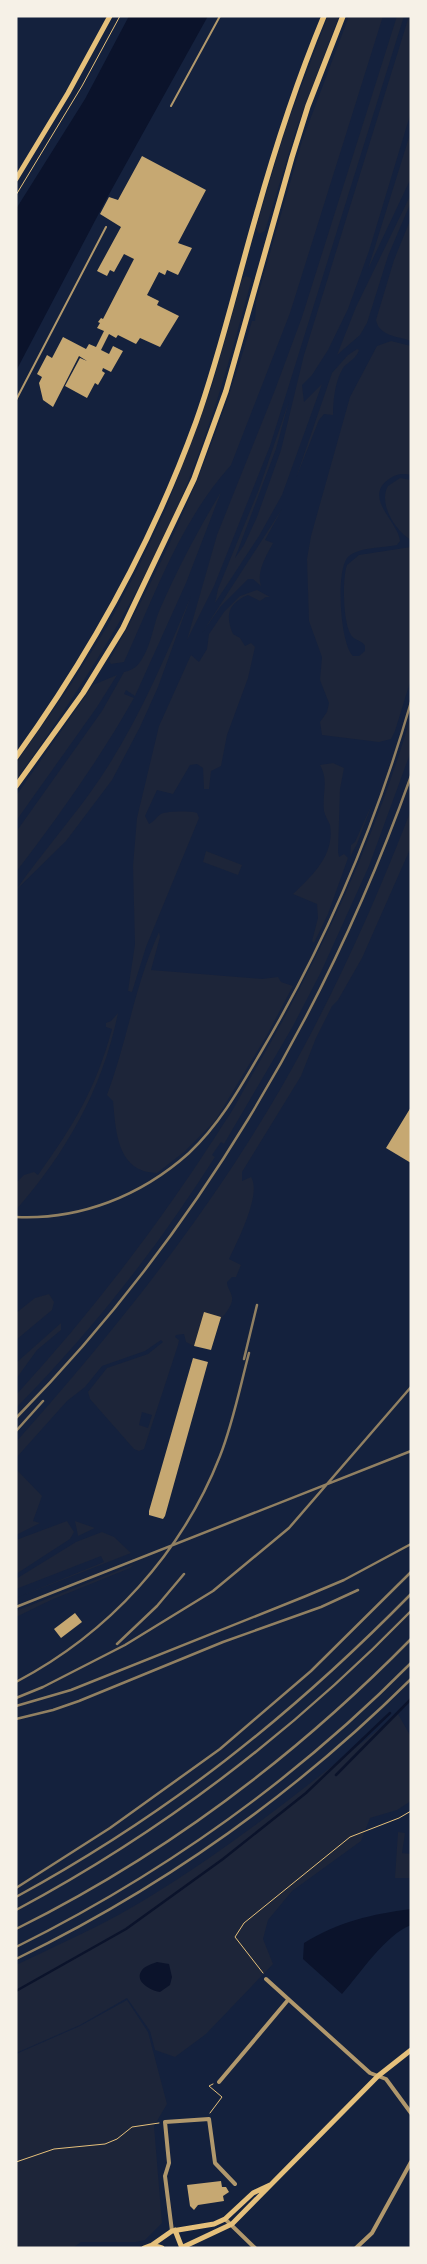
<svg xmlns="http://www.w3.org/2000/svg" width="427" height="2264" viewBox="0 0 427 2264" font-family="Helvetica,sans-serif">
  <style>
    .green { fill: #1d2539; fill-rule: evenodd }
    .water { fill: #0b132b }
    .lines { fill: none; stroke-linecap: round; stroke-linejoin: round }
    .stream { stroke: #0b132b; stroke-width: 2.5 }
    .building { fill: #c6a872 }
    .path { stroke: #e5c07b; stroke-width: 1 }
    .service { stroke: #b1986c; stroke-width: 2 }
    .minor { stroke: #b1986c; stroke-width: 4 }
    .secondary { stroke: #e5c07b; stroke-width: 5 }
    .primary { stroke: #e5c07b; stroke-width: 5.5 }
    .rail { stroke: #918062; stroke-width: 2.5 }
  </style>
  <rect width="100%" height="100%" fill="#14213d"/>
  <path class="green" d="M328 16H339L296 130 265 231 259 234 256 228 286 127Z
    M349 16H383L290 313 231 465C181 520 155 594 124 662L111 664 109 661C170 553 219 439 252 321H255L256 302 302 141Z
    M397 16H404L270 446 214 586 187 640 217 535 275 390 302 317Z
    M409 16H411V112L369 251 348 309 328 350 312 375 302 385 304 402 322 384 282 495 259 536 215 603 218 589 259 489 289 401 276 449 235 558 244 545 257 517 281 450 304 355Z
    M411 131V178L368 269Z
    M411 194V202L388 256 367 323 360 335 337 355 356 307Z
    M411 218V341C397 336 379 336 376 320L394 260Z
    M246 276 251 278V282C230 360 208 438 175 513 133 608 77 695 16 780V763L68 689 108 625 137 570 166 509 212 386 242 279Z
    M391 341 411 346V475C402 473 396 474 389 479 362 498 399 522 400 541L397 545C383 548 360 547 349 556 335 567 340 644 353 656H359L365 651V646C362 640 355 641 351 635 343 623 342 579 347 565L359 555 411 547V679L395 731 391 739 379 742 322 735 320 722 327 712 329 703 320 680 322 657 309 621 307 559 311 536 350 397 377 346Z
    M357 349 359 350C357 358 348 362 343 368 335 381 333 401 333 415L324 414 319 420 296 478 332 373 348 355Z
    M400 478 411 480V540C395 531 378 503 388 486Z
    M221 492 186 583 135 696 126 690 124 694 134 698C99 760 58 817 16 872V832L102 711 124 672C133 670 137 667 142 659 152 643 153 625 160 609 178 568 198 530 221 492Z
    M282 509 265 540 273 543C267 555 256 571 261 586L253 579H248L221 606 202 633Z
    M257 590 270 597H266L260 601 248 595C230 603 224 613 233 634L240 638 245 646 251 643 255 647 248 678 227 735 221 766 211 771 209 789H204L203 768 197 764 190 765 173 794 157 790 145 816 149 824C154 822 156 817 161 814 168 811 190 811 197 813L199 818 146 947 132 992 128 991 135 944 133 866 137 818 159 726 191 655 199 662 207 649 209 634 224 612 240 596Z
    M191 596 158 687 140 727 112 780 66 841 16 890C43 851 75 816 101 777 139 720 165 658 191 596Z
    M117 675 97 707 16 821V796L93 685Z
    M411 716V751L369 866 321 972 293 1026 224 1144 221 1142 212 1155 215 1157C158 1247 91 1332 16 1408V1395C94 1310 164 1218 226 1120 236 1106 243 1090 252 1075 318 962 374 842 411 716Z
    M333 763 344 768 340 789 338 852 339 857 344 854 348 858 328 914 314 943 312 941 318 918 317 904 293 894C312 876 335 855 330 825 328 820 325 816 324 811 322 793 329 781 320 765Z
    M372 804 357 844 350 857 351 845 355 842Z
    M411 810V847L362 958 338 1000 332 1006 316 1038 301 1076 242 1172V1181L251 1177C262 1194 237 1242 229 1259L241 1265 236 1277H232L227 1282C227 1288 231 1291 232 1297 235 1310 204 1336 194 1346L186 1342 184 1334 176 1335 175 1337 179 1340 178 1345 144 1449 139 1451 134 1449 90 1399 88 1392 107 1368 148 1354 163 1342 161 1340 145 1351 102 1366 85 1387 67 1401 16 1458V1442C114 1332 207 1216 281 1088 332 999 374 906 411 810ZM142 1412 152 1415 148 1428 139 1425Z
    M206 851 242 865 238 875 203 862Z
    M159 932 160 937 151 970 262 979 278 977 281 982 293 986 267 1035 215 1121 184 1152 157 1173C117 1172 116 1132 113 1101L107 1095C127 1042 135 984 159 932Z
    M118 1013C103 1088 66 1153 16 1210V1183L24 1175 34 1172 38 1175C74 1125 96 1088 112 1029L106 1027V1023L111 1021Z
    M49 1294 54 1302 52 1310 16 1340V1313L35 1298Z
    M61 1323V1330L37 1350 16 1379V1363Z
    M16 1469 42 1496 33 1521 40 1523 16 1535Z
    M67 1521 74 1532 70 1539 16 1574V1540Z
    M75 1521 95 1528 78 1536Z
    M102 1532 114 1537 131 1553 16 1598 104 1562 101 1556 16 1589V1579L76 1542Z
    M135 1564 130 1568 51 1600 16 1617V1611Z
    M398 1714 411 1737V1801L397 1810 370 1818 361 1841 292 1891 268 1920 263 1939 273 1964 206 2034 175 2057 155 2050 150 2031 127 1998 80 2025 16 2053V1965C51 1948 88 1932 122 1913 221 1857 309 1784 398 1714Z
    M398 1832 405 1833 402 1853 411 1854V1878H395Z
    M127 2000 148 2032 167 2104 154 2126 162 2223 145 2240 136 2242H81L73 2248H16V2054L80 2026Z"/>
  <path class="water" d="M129 16H208L107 198 16 371V209L85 99Z
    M411 1909V1925C385 1935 360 1974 342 1994L303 1959 304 1943C338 1922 372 1914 411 1909Z
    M157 1962 169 1964 172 1977 170 1985 160 1992C152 1991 133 1982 142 1970 145 1966 152 1964 157 1962Z"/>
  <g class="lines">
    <path class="stream" d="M336 1775 411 1699
      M16 1991 126 1929 223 1859 306 1793 390 1713"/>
  </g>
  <path class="building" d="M142 156 206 190 178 243 192 248 178 275 167 270 165 275 159 272 147 295 159 301 157 305 179 316 160 347 140 338 136 344 118 335 116 338 109 334 101 350 109 354 113 346 123 351 111 372 103 368 102 371 105 373 98 385 95 383 87 398 65 386 80 358 87 361 79 356 53 407 43 400 39 383 42 377 37 374 47 355 52 358 63 337 86 349 89 344 96 347 104 331 97 328 100 323 98 322 101 318 103 319 134 259 124 254 114 272 110 270 107 276 97 271 121 227 100 214 109 197 118 200Z
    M411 1107V1163L386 1148Z
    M204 1312 221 1317 211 1350 194 1346Z
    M193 1358 208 1362 165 1516 163 1519 149 1515V1511Z
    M75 1613 82 1622 61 1638 54 1629Z
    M221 2181 222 2187H226L229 2192 223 2196 224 2201 198 2205 194 2210 190 2206 187 2185Z"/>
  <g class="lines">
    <path class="path" d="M16 195 82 86 120 16
      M263 1973 235 1937 244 1923 350 1837 399 1818 411 1811
      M210 2113 222 2097 209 2086 213 2084
      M16 2162 54 2149 105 2144 117 2139 132 2127 159 2123"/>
    <path class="service" d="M171 106 220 16
      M16 400 106 227"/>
    <path class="minor" d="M266 1979 370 2073 386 2079 411 2113
      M219 2082 288 2000
      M225 2219 255 2248
      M172 2231 165 2176 169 2163 165 2122 209 2119 215 2163 235 2184
      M356 2248 372 2233 411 2162"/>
    <path class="secondary" d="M16 179 68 93 110 16
      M175 2230 182 2248
      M152 2245 162 2248
      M144 2248 152 2245 172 2231 214 2224 225 2219 253 2193 270 2185
      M181 2248 232 2224 378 2076 411 2050"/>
    <path class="primary" d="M16 757C91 653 152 543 196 422 220 355 236 285 256 216 275 148 297 81 324 16
      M16 786 83 693 123 628 194 479 226 391 292 157 308 106 343 16"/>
    <path class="rail" d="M16 1217C80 1220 141 1196 189 1153 220 1124 240 1088 261 1052 326 942 376 824 411 702
      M244 1359 257 1305
      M16 1418C194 1238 326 1014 411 776
      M16 1431 43 1401
      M16 1607 411 1451
      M117 1644 157 1606 184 1574
      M16 1682C109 1633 182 1553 220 1456 233 1423 240 1387 249 1353
      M16 1698 43 1687 125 1645 213 1591 289 1528 411 1387
      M16 1706 71 1690 306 1596 344 1580 411 1544
      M16 1719 53 1710 79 1701 223 1642 321 1607 358 1590
      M16 1888 110 1828 220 1749 311 1671 411 1572
      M16 1897C168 1814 290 1717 411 1594
      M16 1910C164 1831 294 1731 411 1611
      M16 1929C163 1856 296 1756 411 1639
      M16 1947C163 1874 296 1779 411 1663
      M16 1959C162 1888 296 1793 411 1679"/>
  </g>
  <rect width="427" height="2264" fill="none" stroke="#f6f1e7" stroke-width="35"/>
</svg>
